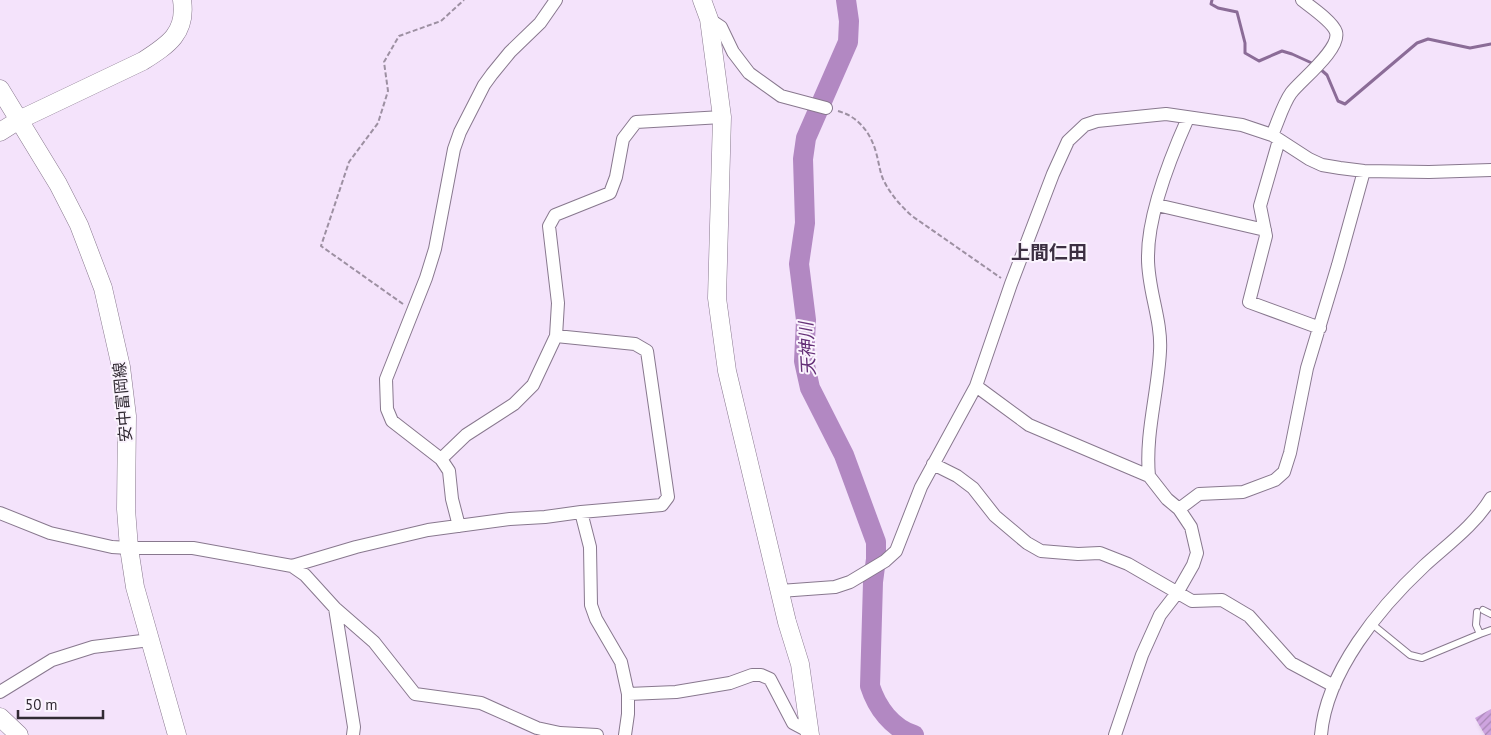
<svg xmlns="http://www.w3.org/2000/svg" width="1491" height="735" viewBox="0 0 1491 735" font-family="'PT Sans','Noto Sans JP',sans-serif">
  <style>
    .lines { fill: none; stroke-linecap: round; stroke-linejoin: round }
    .stream { stroke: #8b6c97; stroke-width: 3 }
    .river { stroke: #b288c2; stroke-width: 20 }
    .building { fill: url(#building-hatch); filter: url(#shadow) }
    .lane-casing { stroke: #88788e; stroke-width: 8 }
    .street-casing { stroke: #88788e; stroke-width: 14 }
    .secondary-casing { stroke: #88788e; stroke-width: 19 }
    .path { stroke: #9d90a2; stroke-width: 2; stroke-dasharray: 5 2.5; stroke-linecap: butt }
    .lane { stroke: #fff; stroke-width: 6 }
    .street { stroke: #fff; stroke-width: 12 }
    .secondary { stroke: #fff; stroke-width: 18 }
    .labels { text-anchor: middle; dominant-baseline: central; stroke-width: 4; stroke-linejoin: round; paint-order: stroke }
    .street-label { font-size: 16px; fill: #312a33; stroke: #fbf4fe }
    .water-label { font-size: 18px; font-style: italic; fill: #653178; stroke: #fbf4fe }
    .quarter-label { font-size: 19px; font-weight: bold; fill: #3c2f42; stroke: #fbf4fe }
  </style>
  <defs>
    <pattern id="building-hatch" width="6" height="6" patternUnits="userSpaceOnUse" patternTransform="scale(1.25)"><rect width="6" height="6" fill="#cea4df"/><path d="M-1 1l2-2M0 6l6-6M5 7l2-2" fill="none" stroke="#a886b5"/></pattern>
    <filter id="shadow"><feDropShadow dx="4.5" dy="4.5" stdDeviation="2.5" flood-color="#0004"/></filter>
  </defs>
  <rect width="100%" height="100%" fill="#f4e3fb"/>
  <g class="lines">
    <path class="stream" d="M1212 0 1211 4 1218 8 1237 12 1245 43V53L1259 61 1282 51 1292 54 1314 64
      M1319 68 1327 75 1338 101 1345 104 1417 43 1428 39 1470 48 1491 44"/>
    <path class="river" d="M846 0 849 21 848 42 806 138 803 159 805 223 799 264 806 320 804 361 810 388 844 455 876 542V559L873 582 870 686C877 708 892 728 914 735"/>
  </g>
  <path class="building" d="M1491 709V735H1485L1475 718Z"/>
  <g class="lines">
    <defs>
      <path id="lane" d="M1483 610 1491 614
        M1372 624 1410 655 1422 658 1480 634 1476 625 1477 612
        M1480 634 1491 630"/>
      <path id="street" d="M709 19 721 27 733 52 749 73 781 96 826 108
        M1272 135C1278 122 1283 104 1291 93 1301 80 1341 49 1336 32 1333 22 1311 7 1302 0
        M1279 140 1260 206 1266 236 1249 302 1320 328
        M1157 205 1265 230
        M976 386 1029 425 1149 476 1167 499 1179 509 1191 527 1197 553 1193 565 1177 593 1160 615 1142 655 1115 735
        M441 459 466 435 514 404 533 385 556 336 558 303 549 226 555 215 610 193 616 177 623 139 636 122 722 117
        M933 464 957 476 973 488 995 516 1027 543 1041 551 1078 554 1100 553 1128 564 1192 601 1222 600 1249 616 1291 663 1334 686
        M1149 476C1145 434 1158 393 1160 351 1162 319 1147 288 1148 256 1148 214 1171 156 1188 118
        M1179 509 1199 494 1243 492 1275 480 1284 472 1290 453 1307 368 1338 265 1364 171
        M581 512 590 547 591 605 596 619 621 662 628 694V714L625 735
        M0 513 50 533 112 547 129 548H193L292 566 356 547 428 530 510 519 545 517 581 512 662 505 668 497 647 351 635 344 556 336
        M459 526 452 499 449 471 441 459 392 421 387 409 386 379 426 278 435 249 454 149 460 132 484 85 492 74 510 52 540 23 556 0
        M292 566 305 575 335 608 374 642 415 694 481 703 537 728 560 733 597 735
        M780 591 835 587 850 582 885 561 896 551 921 487 976 386 1011 284 1053 174 1068 141 1085 125 1097 121 1166 114 1242 125 1272 135 1309 159 1322 165 1340 168 1364 171 1429 172 1491 170
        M335 608 354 727 353 735
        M0 692 52 660 93 647 150 640
        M628 694 676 692 730 683 752 675H761L770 679 793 723 810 732
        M1321 735C1326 672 1380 607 1424 566 1447 545 1475 525 1491 498"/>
      <path id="secondary" d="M702 0 709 19 722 117 717 298 727 371 787 622 800 664 810 735
        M0 89 58 184 79 225 103 288 121 367 127 416 126 509 129 548 135 587 177 735
        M0 132 19 120 143 61C168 45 187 33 182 0
        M0 717 19 735"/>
    </defs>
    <use href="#lane" class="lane-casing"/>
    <use href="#street" class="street-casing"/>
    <use href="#secondary" class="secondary-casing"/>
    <path class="path" d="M838 111C860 117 872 135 877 156 879 164 880 172 883 179 890 194 900 205 912 216L1001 278
      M403 304 321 246 349 162 378 123 388 91 384 62 399 36 441 21 464 0"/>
    <use href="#lane" class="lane"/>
    <use href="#street" class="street"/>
    <use href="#secondary" class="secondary"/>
  </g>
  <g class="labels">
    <g class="street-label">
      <text transform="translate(122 402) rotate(-95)">安中富岡線</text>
    </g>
    <g class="water-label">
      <text transform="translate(807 349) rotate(-93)">天神川</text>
    </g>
    <g class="quarter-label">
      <text x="1049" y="252">上間仁田</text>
    </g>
  </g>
  <path d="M18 710v8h85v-8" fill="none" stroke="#312a33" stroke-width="2.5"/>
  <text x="25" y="710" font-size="15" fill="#312a33" stroke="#fbf4fe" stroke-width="4" paint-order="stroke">50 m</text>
</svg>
